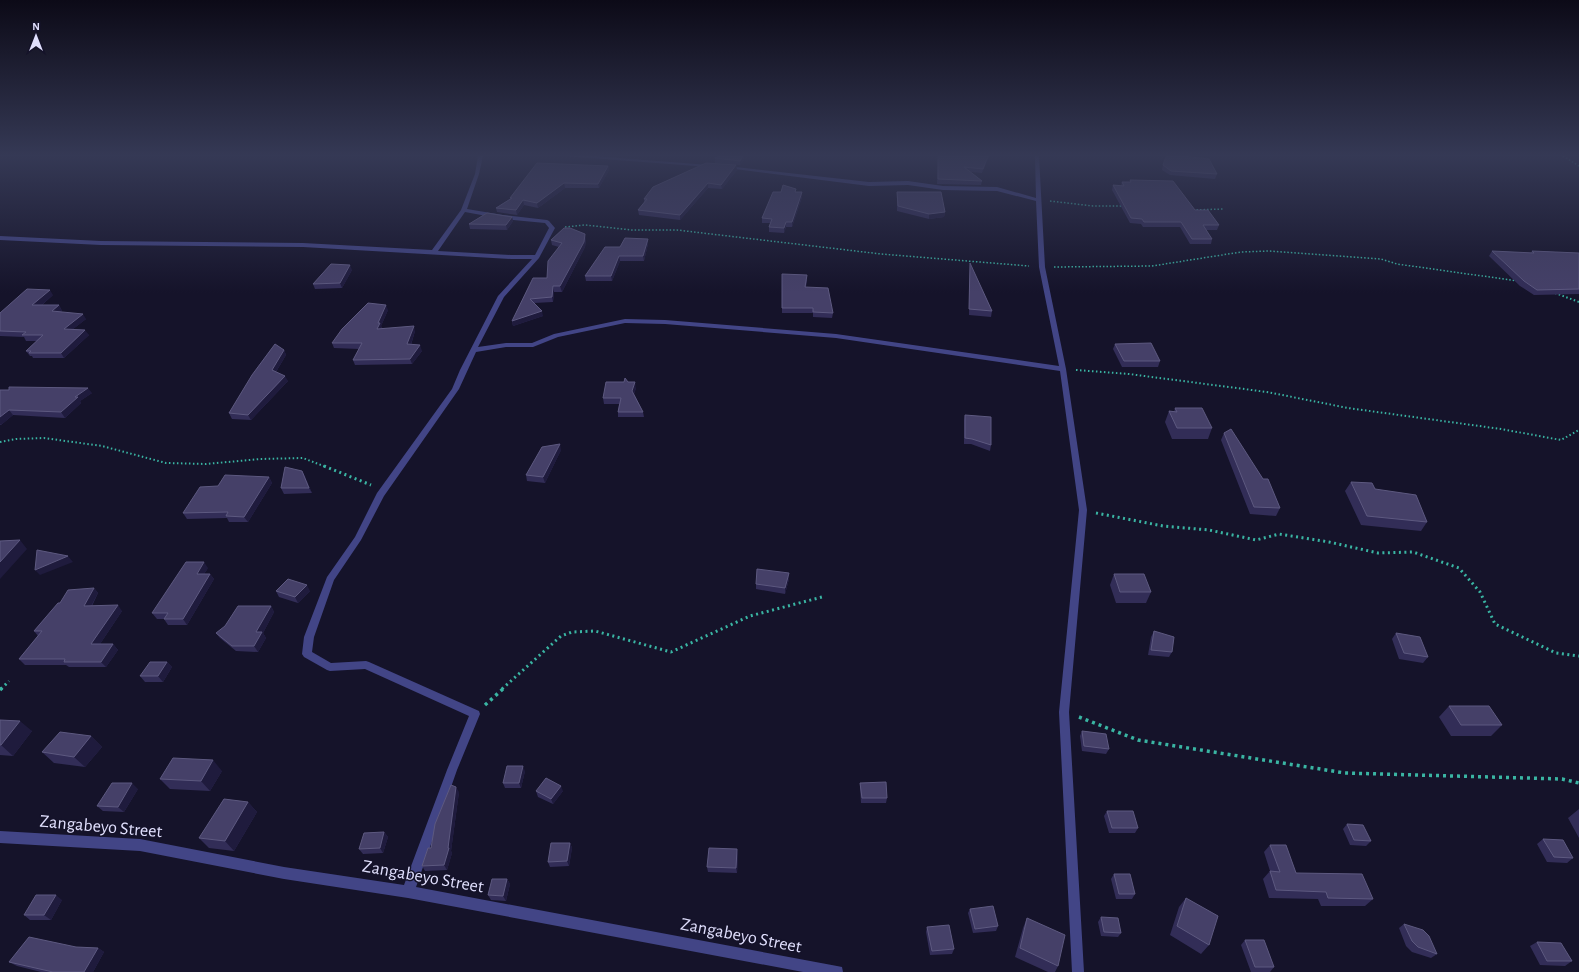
<svg xmlns="http://www.w3.org/2000/svg" width="1579" height="972" viewBox="0 0 1579 972" font-family="'Alegreya Sans',sans-serif">
  <style>
    .lines { fill: none; stroke-linecap: round; stroke-linejoin: round }
    .path-far3 { stroke: #3ab5a3; stroke-width: 1.5; stroke-dasharray: 1.5 2; stroke-linecap: butt }
    .path-far2 { stroke: #3ab5a3; stroke-width: 2; stroke-dasharray: 1.5 2.5; stroke-linecap: butt }
    .path-far1 { stroke: #3ab5a3; stroke-width: 3; stroke-dasharray: 2 3.5; stroke-linecap: butt }
    .path { stroke: #3ab5a3; stroke-width: 3.5; stroke-dasharray: 3 4; stroke-linecap: butt }
    .minor { fill: #424586; fill-rule: evenodd }
    .wall { fill: #322d57 }
    .shaded-wall { fill: #1f1b3d }
    .building { fill: #454068; stroke: #5d5980 }
    .labels { text-anchor: middle; dominant-baseline: central; stroke-width: 3; stroke-linejoin: round; paint-order: stroke }
    .near-street-label { font-size: 18px; fill: #e0dffd; stroke: #15132a }
  </style>
  <rect width="100%" height="100%" fill="#15132a"/>
  <g class="lines">
    <path class="path-far3" d="M1563 156 1579 166
      M1050 201 1093 206H1122
      M1193 210 1223 209
      M565 227 585 225 632 230H677L881 254 1029 266
      M1054 267 1152 266 1241 252 1269 251 1381 259 1397 264 1518 281"/>
    <path class="path-far2" d="M1555 293 1579 302
      M1076 370 1129 374 1267 392 1348 408 1501 429 1561 440 1579 430
      M0 442 16 439 44 438 102 446 166 463 206 464 260 459 303 458 326 467"/>
    <path class="path-far1" d="M324 466 371 485
      M1096 513 1163 526 1209 530 1256 540 1279 534 1329 542 1378 553 1413 552 1459 568 1480 592 1495 624 1556 653 1579 656
      M1 689 9 681
      M502 689 561 636 572 632 595 631 671 652 750 616 822 597"/>
    <path class="path" d="M0 690 2 688
      M485 705 504 688
      M1079 717 1138 740 1345 773 1562 779 1579 783"/>
    <path class="minor" d="M478 156H483L479 174 467 209 503 215 547 220 549 221 555 228 539 258 504 297 478 347 506 343H532L554 334 625 319 665 320 836 334 1059 366 1039 267 1036 201 997 191 943 190 908 185 869 186 727 168 725 167 727 166 869 182 908 181 943 186 997 187 1036 198 1035 156H1039L1045 267 1066 369 1087 510 1069 712 1084 972H1072L1059 712 1079 510 1060 371 836 338 665 324 625 323 558 337 533 347H506L476 352 459 389 384 496 361 540 334 580 314 637 312 652 331 663 366 661 369 662 479 711 480 714 457 770 416 887 837 966 842 967 843 972H803L408 898 284 879 140 851 0 843V831L140 839 284 867 404 885 447 770 469 716 365 669 330 671 327 670 304 657 302 654 304 637 327 577 355 537 377 493 452 389 460 370 498 296 532 259H511L303 247 101 245 0 240V236L101 241 303 243 432 250 461 210 475 174ZM465 212 503 219 545 223 549 228 535 255H511L438 251Z
      M564 156H594L709 165 711 166 709 167Z"/>
  </g>
  <path class="wall" d="M719 156H744V160L740 165 715 163V158Z
    M938 156H989L982 173 971 172 982 181 981 185 937 184Z
    M736 165 737 170 722 189 708 188 680 220 639 215 638 210 644 203V199Z
    M1163 165 1217 174 1215 179 1170 175 1162 170Z
    M608 166 609 170 599 188H565L538 208 524 205 517 215 497 212 496 208 510 199V198Z
    M1130 180 1195 210 1219 225 1217 230H1206L1212 239 1211 244H1190L1180 227H1143L1141 224 1130 223 1112 190 1113 185 1121 186 1122 182H1130Z
    M796 189V192L802 197 792 227H786L784 233 769 232V227L770 223H762V218L781 192Z
    M897 192 945 212 944 217 929 219 897 211Z
    M512 217 513 221 507 230 470 229 469 224Z
    M586 239 585 247 562 292H554L553 302 534 303 543 316 513 326 512 321 547 278 559 247 552 245 551 240Z
    M648 239V244L644 261H620L612 281H586L585 276 620 247Z
    M1492 251 1531 253 1532 251 1579 253V294L1534 295 1520 286 1489 256Z
    M970 263 992 311 991 317 969 315 970 268Z
    M352 270 342 288 315 289 313 284Z
    M782 274 807 280 806 287 833 313 832 318 813 317V313H782Z
    M53 295 42 305H59L62 311 60 312 86 319 73 329 89 335 64 358H33L32 356H30L26 351 37 341H26L24 337 0 336V313Z
    M388 310 381 326 382 328 415 331 411 345 422 351 412 364 355 365 353 360 359 349 334 348 332 343Z
    M1115 344 1160 361 1158 367H1122L1113 349Z
    M284 350 286 355 276 372 288 381 251 420 232 419 229 413Z
    M628 382 636 388 634 394 643 412 644 417H618V412L619 404H604L603 398Z
    M0 390 92 393 80 401 81 403 65 418 13 415 1 425H0Z
    M1175 408 1212 428 1208 439H1172L1165 422 1169 411 1174 412Z
    M965 415 991 445 990 451 971 444H964V420Z
    M1224 433 1280 508 1276 516 1250 514 1221 440Z
    M561 450 545 483 527 481 526 475Z
    M302 471 312 493 284 494 281 488Z
    M269 477 272 483 248 522H229L227 518 187 519 183 513 218 486Z
    M1351 482 1375 489 1427 522 1421 531 1361 525 1345 491Z
    M208 568 204 574H210L214 579 187 625H168L164 619H157L152 613Z
    M1114 574 1151 592 1146 603H1116L1110 585Z
    M789 579 785 594 756 589V584Z
    M94 588 98 593 92 606 122 611 100 644H113L118 650 106 667H69L66 665H25L19 659 38 636 34 631 60 603Z
    M276 591H310L298 603 279 597Z
    M271 606 274 612 263 633 266 638 258 652 236 651 220 638 216 633Z
    M1154 631 1172 652 1169 657 1148 655 1151 637Z
    M1396 633 1428 657 1423 663 1399 659 1392 639Z
    M167 662 172 667 163 682H145L140 676Z
    M1449 706 1502 725 1491 736H1451L1439 717Z
    M0 720 32 731 13 756 0 755Z
    M1082 731 1109 749 1106 754 1082 751 1080 736Z
    M91 736 102 747 85 767 54 763 42 752Z
    M222 771 210 791 170 789 160 779Z
    M525 771 521 788H505L503 783Z
    M860 783 887 798 886 803H861L860 788Z
    M138 789 124 812 103 811 97 806Z
    M536 791H563L553 804 538 797Z
    M459 792 451 851 452 853 447 870 425 871 422 866Z
    M248 802 257 812 234 851 209 848 199 838Z
    M1579 809V838L1568 818Z
    M1107 811 1138 828 1135 833H1109L1104 816Z
    M1347 824 1371 841 1366 846 1350 845 1343 829Z
    M384 832 388 837 383 853 363 854 359 849Z
    M1543 839 1573 858 1567 863 1547 862 1537 844Z
    M570 843 572 848 569 866 550 867 548 862Z
    M1270 845 1296 873 1373 899 1365 906H1321L1318 899 1269 898 1263 879 1270 871 1264 852Z
    M738 854 737 873 708 872 707 867Z
    M1114 874 1135 894 1132 899H1116L1111 879Z
    M507 879 510 884 506 901 491 900 488 895Z
    M1186 898 1209 945 1201 954 1170 935 1179 907Z
    M62 900 51 920H30L24 915Z
    M970 909 998 926 996 931 973 933 968 913Z
    M1101 917 1121 933 1118 937 1101 936 1098 922Z
    M1027 918 1058 966 1055 972H1048L1015 957 1023 928Z
    M1404 924 1437 954 1431 958 1412 952 1406 946 1399 928Z
    M927 927 954 949 952 954 930 955 926 932Z
    M1245 940 1274 967 1270 972H1251L1241 945Z
    M1537 942 1572 961 1565 966 1540 965 1530 946Z
    M76 947 98 948 104 952 93 972H41L17 966 9 962Z"/>
  <path class="shaded-wall" d="M743 156H744V160L740 165V161Z
    M988 156H989L982 173 983 169Z
    M736 165 737 170 722 189 721 185Z
    M608 166 609 170 599 188 598 184Z
    M564 183 565 188 538 208 537 203Z
    M708 183V188L680 220V215Z
    M802 192V197L792 227V222Z
    M523 200 524 205 517 215 516 210Z
    M945 212 944 217 929 219V214Z
    M512 217 513 221 507 230 506 225Z
    M786 222V227L784 233V228Z
    M585 234 586 239 585 247 562 292 560 286Z
    M648 239V244L644 261 643 256Z
    M619 256 620 261 612 281 611 276Z
    M350 265 352 270 342 288 340 283Z
    M553 286 554 292 553 302 552 297Z
    M50 290 53 295 36 310 32 305Z
    M59 305 62 311 55 317 52 311Z
    M386 305 388 310 381 326 382 329H377L378 323Z
    M542 311 543 316 513 326 512 321Z
    M83 314 86 319 67 334 64 329Z
    M414 326 415 331 409 350 407 344Z
    M85 330 89 335 64 358 61 353Z
    M420 345 422 351 412 364 410 359Z
    M284 350 286 355 274 375 272 370Z
    M285 376 288 381 251 420 248 415Z
    M635 382 636 388 633 397 632 391Z
    M88 388 92 393 80 401 81 403 65 418 61 412 75 397Z
    M9 410 13 415 1 425 0 424V417Z
    M560 444 561 450 545 483 543 477Z
    M302 471 305 476 312 493 309 488Z
    M269 477 272 483 248 522 244 517Z
    M20 540 27 549 0 579V562Z
    M68 556 73 562 40 575 35 570Z
    M204 562 208 568 200 580 197 574Z
    M789 573V579L785 594V588Z
    M210 574 214 579 187 625 183 619Z
    M307 585 310 591 298 603 295 597Z
    M94 588 98 593 88 612 84 606Z
    M118 605 122 611 96 650 91 644Z
    M271 606 274 612 263 633 266 638 258 652 254 646 256 632Z
    M113 644 118 650 106 667 101 662Z
    M167 662 172 667 163 682 158 676Z
    M20 721 32 731 13 756 1 745Z
    M91 736 102 747 85 767 74 757Z
    M213 760 222 771 210 791 201 781Z
    M523 766 525 771 521 788 519 783Z
    M132 783 138 789 124 812 118 807Z
    M561 786 563 791 553 804 551 799Z
    M456 787 459 792 451 851 452 853 447 870 444 865 448 848Z
    M248 802 257 812 234 851 225 841Z
    M384 832 388 837 383 853 380 848Z
    M570 843 572 848 569 866 567 861Z
    M737 849 738 854 737 873 736 868Z
    M507 879 510 884 506 901 503 896Z
    M56 895 62 900 51 920 44 915Z
    M98 948 104 952 93 972H84Z"/>
  <path class="building" d="M719 156H743L740 161 715 158Z
    M938 156H988L983 169 964 167 982 181 938 179Z
    M1166 156H1183L1209 159 1217 174 1171 171 1163 165Z
    M537 163 608 166 598 184 564 183 537 203 523 200 516 210 496 208 512 198H510Z
    M706 163 736 165 721 185 708 183 680 215 638 210 647 199H644L653 187Z
    M1130 180 1173 181 1195 210H1208L1219 225H1203L1212 239H1192L1181 222H1144L1142 219 1131 218 1113 185 1124 186 1122 182H1131Z
    M783 185 796 189 795 192H802L792 222H786L784 228 769 227 772 219 762 218 773 192H781Z
    M897 192H941L945 212 929 214 898 206Z
    M487 213 512 217 506 225 469 224Z
    M564 228H570L585 234 584 242 560 286H553L552 297 530 299 542 311 512 321 533 278H547L548 261 562 243 551 240Z
    M625 238 648 239 643 256H619L611 276H585L605 247H620Z
    M1492 251 1534 253 1532 251 1579 253V289L1537 290 1524 281Z
    M970 263 992 311 969 309Z
    M331 264 350 265 340 283 313 284Z
    M782 274 807 275 805 287 828 288 833 313 813 312V308H782Z
    M27 289 50 290 32 305H59L52 311 83 314 64 329 85 330 61 353H29L31 351H26L43 335H22L26 332 0 331V313Z
    M368 303 386 305 378 323H380L377 329 414 326 407 344 420 345 410 359 353 360 362 343H332L342 329Z
    M1151 343 1160 361H1124L1115 344Z
    M275 344 284 350 272 370 285 376 248 415 229 413 252 375Z
    M625 378 628 382H635L632 391 643 412H618L621 398H603L606 382H624Z
    M9 387 88 388 75 397H78L61 412 9 410 0 417V390H9Z
    M1175 408H1202L1212 428H1177L1169 411 1177 412Z
    M965 415 991 417V445L972 439 965 438Z
    M1231 429 1263 479H1268L1280 508 1254 507 1224 433Z
    M560 444 543 477 526 475 542 447Z
    M285 467 302 471 309 488H281Z
    M225 475 269 477 244 517 226 516 228 512 183 513 200 487 218 486Z
    M1351 482 1372 483 1375 489 1416 495 1427 522 1367 516Z
    M20 540 0 562V541Z
    M37 550 68 556 35 570Z
    M186 562H204L197 574H210L183 619H164L168 613H152Z
    M757 569 789 573 785 588 756 584Z
    M1114 574H1144L1151 592H1120Z
    M288 579 307 585 295 597 276 591Z
    M94 588 84 606 118 605 91 644H113L101 662H64L65 659H19L42 631H34L58 603H60L68 590Z
    M238 606H271L256 632H262L254 646H232L216 633 225 626Z
    M1154 631 1174 637 1172 652 1151 650Z
    M1396 633 1420 637 1428 657 1404 653Z
    M150 662H167L158 676H140Z
    M1449 706H1489L1502 725H1461Z
    M0 720 20 721 1 745H0Z
    M1082 731 1106 734 1109 749 1084 746Z
    M60 732 91 736 74 757 42 752Z
    M173 758 213 760 201 781 160 779Z
    M507 766H523L519 783H503Z
    M546 778 561 786 551 799 536 791Z
    M886 782 887 798H862L860 783Z
    M112 783H132L118 807 97 806Z
    M451 785 456 787 448 848H449L444 865 422 866 428 848H431L435 824Z
    M224 799 248 802 225 841 199 838Z
    M1107 811H1133L1138 828H1112Z
    M1347 824 1363 825 1371 841 1354 840Z
    M384 832 380 848 359 849 364 833Z
    M1543 839 1563 840 1573 858 1554 857Z
    M551 843H570L567 861 548 862Z
    M1270 845H1286L1296 873 1362 874 1373 899 1328 898 1326 892 1276 890 1270 871 1280 872Z
    M709 848 737 849 736 868 707 867Z
    M1114 874H1130L1135 894H1119Z
    M492 879H507L503 896 488 895Z
    M36 895H56L44 915H24Z
    M1186 898 1218 916 1209 945 1177 926Z
    M993 906 998 926 975 929 970 909Z
    M1101 917 1118 918 1121 933 1104 932Z
    M1027 918 1065 935 1058 966 1020 948Z
    M1404 924 1423 930 1429 936 1437 954 1418 947 1412 941Z
    M949 925 954 949 932 951 927 927Z
    M29 937 76 947 98 948 84 972H53L9 962Z
    M1245 940H1264L1274 967H1255Z
    M1537 942 1561 943 1572 961H1547Z"/>
  <linearGradient id="sky" x2="0" y2="1"><stop stop-color="#0c0a17"/><stop offset="0.53" stop-color="#353955"/><stop offset="1" stop-color="#353955" stop-opacity="0"/></linearGradient>
  <rect width="1579" height="293" fill="url(#sky)"/>
  <g class="labels">
    <g class="near-street-label">
      <text transform="translate(101 827) rotate(5)">Zangabeyo Street</text>
      <text transform="translate(423 877) rotate(10)">Zangabeyo Street</text>
      <text transform="translate(741 936) rotate(11)">Zangabeyo Street</text>
    </g>
  </g>
  <g transform="translate(36 36)" stroke="#15132a" stroke-width="3" paint-order="stroke">
  <path d="M0-3L7 15L0 10L-7 15Z" fill="#e0dffd"/>
  <text y="-6" font-size="11" font-weight="bold" text-anchor="middle" fill="#e0dffd">N</text>
  </g>
</svg>
